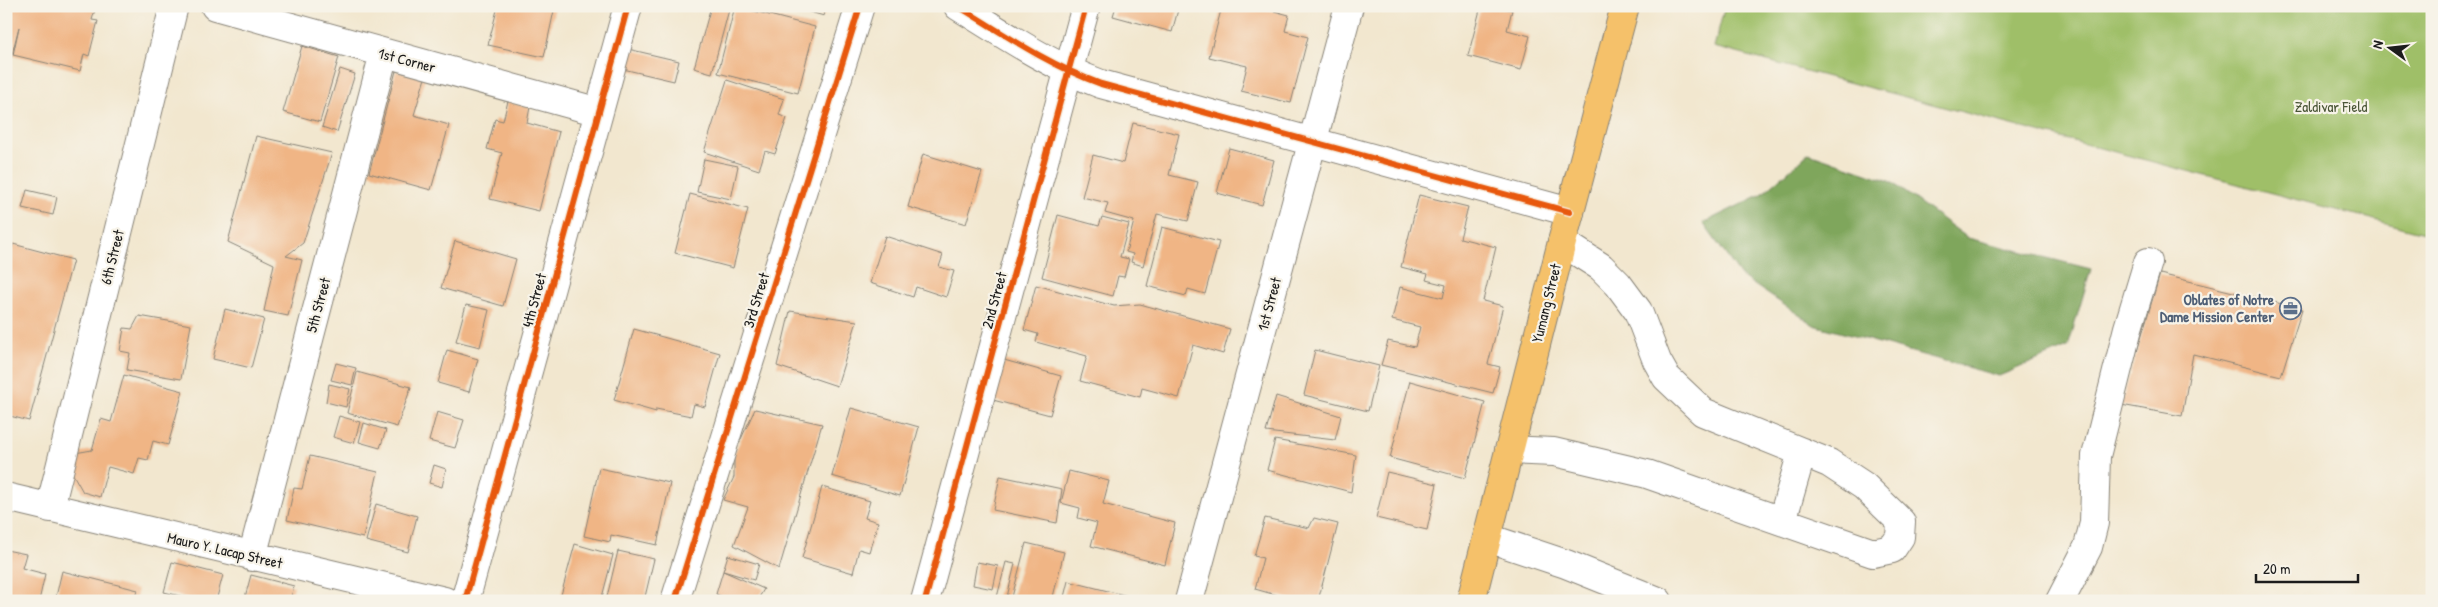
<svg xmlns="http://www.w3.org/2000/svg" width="2438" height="607" viewBox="0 0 2438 607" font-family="'Patrick Hand',sans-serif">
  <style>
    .green { fill: #9fbf68; stroke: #5e6e42 }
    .forest { fill: #7fa65c; stroke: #4e613c }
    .building { fill: #f0b585 }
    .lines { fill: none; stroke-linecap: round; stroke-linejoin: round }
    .minor-casing { stroke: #878276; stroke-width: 30 }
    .major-casing { stroke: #878276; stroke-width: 30 }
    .minor { stroke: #fff; stroke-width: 28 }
    .major { stroke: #f5c16b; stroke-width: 28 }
    .cycleway-casing { stroke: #f7f3e8; stroke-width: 9 }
    .cycleway { stroke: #e8590c; stroke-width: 6 }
    .labels { text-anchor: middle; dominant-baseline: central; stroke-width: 4.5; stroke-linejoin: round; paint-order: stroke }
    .street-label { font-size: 15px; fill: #1c1c1c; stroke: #f7f3e8 }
    .park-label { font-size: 15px; fill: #4a5537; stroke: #f7f3e8 }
    .service-label { font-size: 15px; font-weight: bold; fill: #4e5e75; stroke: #f7f3e8; text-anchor: end }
  </style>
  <rect width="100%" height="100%" fill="#f7f3e8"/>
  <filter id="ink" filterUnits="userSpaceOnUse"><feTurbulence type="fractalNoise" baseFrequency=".02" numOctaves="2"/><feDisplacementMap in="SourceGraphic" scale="10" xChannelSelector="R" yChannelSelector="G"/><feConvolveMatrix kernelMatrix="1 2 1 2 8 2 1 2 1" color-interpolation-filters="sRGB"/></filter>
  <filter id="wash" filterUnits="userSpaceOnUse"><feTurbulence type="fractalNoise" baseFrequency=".0096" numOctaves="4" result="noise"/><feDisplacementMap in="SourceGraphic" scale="20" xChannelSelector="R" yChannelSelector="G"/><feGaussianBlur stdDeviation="1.12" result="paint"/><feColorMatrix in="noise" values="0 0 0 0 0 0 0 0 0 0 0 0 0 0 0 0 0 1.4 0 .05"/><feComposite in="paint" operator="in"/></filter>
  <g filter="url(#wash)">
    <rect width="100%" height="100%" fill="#f2e7cf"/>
    <path class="green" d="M1725 6H2432V235L1714 47Z"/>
    <path class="forest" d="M1809 153 1890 181 1968 238 2091 269 2068 347 1999 376 1814 325 1741 276 1703 223 1762 194Z"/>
    <g id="blocks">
      <path class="building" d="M6 6H96L92 20 98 21 89 56 84 54 80 71 13 55 19 27 11 58 6 57Z
        M498 6H555L544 57 488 45Z
        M711 6H730L712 73 694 68Z
        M735 6 815 27 798 93 718 73Z
        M789 6H826L824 16Z
        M1116 6H1179L1172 32 1113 16Z
        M1222 6H1255L1289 15 1285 31 1308 37 1291 103 1241 91 1247 66 1209 57Z
        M1481 6H1495L1512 10 1507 30 1530 36 1521 70 1468 56Z
        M302 46 339 57 320 122 283 112Z
        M628 49 679 61 674 81 623 69Z
        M340 69 355 74 337 132 322 127Z
        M396 71 425 78 414 115 449 125 431 190 369 173Z
        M727 80 784 99 779 115 787 118 775 154 765 151 759 170 704 152Z
        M508 101 530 107 527 123 559 132 539 211 490 199 502 153 487 149 495 119 503 121Z
        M1133 123 1179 134 1169 175 1198 182 1188 221 1157 214 1143 266 1131 262 1133 254 1126 252 1134 221 1105 213 1108 203 1082 197 1093 155 1123 163Z
        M256 136 332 153 303 243 286 256 302 260 288 316 264 311 274 264 228 242Z
        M1229 148 1274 160 1262 205 1217 193Z
        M923 154 982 172 966 224 908 207Z
        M704 159 738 166 731 199 697 192Z
        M27 190 57 197 53 215 22 208Z
        M690 194 748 209 733 268 675 253Z
        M1419 195 1468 207 1460 238 1496 247 1483 301 1503 306 1488 364 1500 367 1493 393 1381 365 1388 341 1415 347 1420 327 1392 320 1400 287 1443 298 1446 285 1426 280 1428 274 1401 267Z
        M1058 215 1099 226 1102 217 1129 224 1120 257 1129 259 1124 277 1118 276 1113 296 1042 277Z
        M1162 227 1219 242 1205 294 1188 289 1186 296 1147 286Z
        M885 236 943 255 939 267 954 271 946 297 916 287 913 297 870 283Z
        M455 241 516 259 503 306 441 288Z
        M13 244 73 260 29 421 6 415V268Z
        M2160 274 2302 309 2281 376 2193 354 2182 416 2121 405Z
        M1036 285 1114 306 1140 304 1230 329 1223 354 1193 345 1179 398 1142 388 1140 397 1080 381 1087 356 1036 342 1038 334 1024 330Z
        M466 305 489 310 480 347 456 341Z
        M225 309 264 319 251 368 213 359Z
        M790 311 857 321 837 386 777 366Z
        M139 316 191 325 181 379 127 370 130 353 120 351 124 328 132 329Z
        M634 329 720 353 705 407 694 404 691 416 656 409V412L614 400Z
        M447 350 478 359 469 392 438 383Z
        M1315 350 1379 366 1368 411 1304 395Z
        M1004 360 1061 376 1050 415 993 400Z
        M336 363 356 368 352 385 331 380Z
        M357 372 411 387 397 427 347 413Z
        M124 375 183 391 168 445 153 441 148 460 139 458 134 474 108 467 100 497 83 492 70 469 75 453 92 450 101 419 111 422Z
        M1410 381 1485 402 1465 478 1390 458Z
        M329 384 350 389 346 407 326 402Z
        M1276 396 1341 416 1335 440 1266 432Z
        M851 408 919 427 900 496 832 476Z
        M755 409 822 424 779 569 734 545 748 507 723 500 734 477V454Z
        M437 412 464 420 455 448 429 441Z
        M339 416 360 422 354 443 333 437Z
        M364 423 386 430 380 448 359 442Z
        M1275 440 1356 455 1351 492 1267 470Z
        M310 456 378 472 363 538 287 520 294 488 302 489Z
        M434 465 446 469 442 487 429 483Z
        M599 468 670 483 657 545 611 535 610 542 584 536Z
        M1069 471 1109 481 1103 504 1175 523 1165 565 1091 546 1097 523 1078 518 1080 508 1061 503Z
        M1387 472 1437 484 1427 530 1376 518Z
        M1000 476 1062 489 1057 523 993 510Z
        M822 487 870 501 865 518 878 522 869 552 859 549 853 573 802 558Z
        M376 504 417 516 408 552 366 541Z
        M1265 518 1309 528 1314 518 1338 524 1318 601H1297L1255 589 1263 558 1254 556Z
        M1026 543 1064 552 1052 601H1011Z
        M575 544 613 555 601 601H583L561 595Z
        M6 550 26 554 22 568 45 574 39 601H6Z
        M618 551 654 559 644 601H606Z
        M728 555 759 564 754 580 723 571Z
        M172 562 223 575 216 601H188V598L164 592Z
        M977 562 998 566 993 589 973 585Z
        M1006 562 1015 564 1006 601H996Z
        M62 571 138 590 135 601H55Z
        M723 571 764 589 757 601H731L716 594Z
        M251 575 294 586 290 601H244Z
        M1068 581 1128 596 1127 601H1063Z"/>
    </g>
  </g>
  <g filter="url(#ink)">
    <use href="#blocks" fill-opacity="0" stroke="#878276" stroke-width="1"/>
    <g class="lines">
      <defs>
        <path id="minor" d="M215 6 599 112
          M958 6C1005 35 1049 65 1101 84L1570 212
          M1509 450 1554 452 1647 474 1873 553 1892 549 1900 537 1901 522 1864 486 1829 463 1703 412 1666 377 1657 361 1638 311 1618 284 1601 267 1562 242
          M6 497 445 601
          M50 508 174 6
          M1782 521 1802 452
          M1488 538 1566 564 1658 601
          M252 557 384 53
          M465 601 628 6
          M675 601 860 6
          M925 601 1086 6
          M1189 601 1349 6
          M2060 601 2088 547 2094 523 2096 456 2128 328 2148 262"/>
        <path id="major" d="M1471 601 1562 242 1625 6"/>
      </defs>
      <use href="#minor" class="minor-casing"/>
      <use href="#major" class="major-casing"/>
      <use href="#minor" class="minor"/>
      <use href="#major" class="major"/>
      <defs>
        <path id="cycleway" d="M958 6C1005 35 1049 65 1101 84L1570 212
          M465 601 628 6
          M675 601 860 6
          M925 601 1086 6"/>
      </defs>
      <use href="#cycleway" class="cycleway-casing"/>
      <use href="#cycleway" class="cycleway"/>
    </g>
  </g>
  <defs>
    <symbol id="office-ring" viewBox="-11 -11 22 22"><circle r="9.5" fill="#f7f3e8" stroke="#5c6f8a" stroke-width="1.5"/><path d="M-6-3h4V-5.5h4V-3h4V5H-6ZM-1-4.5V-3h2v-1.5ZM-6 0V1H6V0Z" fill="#5c6f8a"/></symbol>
  </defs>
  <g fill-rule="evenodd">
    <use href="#office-ring" x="2278" y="296" width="25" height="25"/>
  </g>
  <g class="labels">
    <g class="street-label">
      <text transform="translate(407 60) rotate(15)">1st Corner</text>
      <text transform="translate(112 257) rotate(-76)">6th Street</text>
      <text transform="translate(534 300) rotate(-75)">4th Street</text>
      <text transform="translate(756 300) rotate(-73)">3rd Street</text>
      <text transform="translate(994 300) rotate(-75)">2nd Street</text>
      <text transform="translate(1546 303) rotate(-76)">Yumang Street</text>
      <text transform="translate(1269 304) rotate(-75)">1st Street</text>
      <text transform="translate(318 305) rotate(-75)">5th Street</text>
      <text transform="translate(225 550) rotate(13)">Mauro Y. Lacap Street</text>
    </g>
    <g class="park-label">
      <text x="2331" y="106">Zaldivar Field</text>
    </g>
    <g class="service-label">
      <text x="2274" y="299">Oblates of Notre<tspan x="2274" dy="17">Dame Mission Center</tspan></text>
    </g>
  </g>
  <rect width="2438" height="607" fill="none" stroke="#f7f3e8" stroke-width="25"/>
  <g transform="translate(2390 48) rotate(285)" stroke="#f7f3e8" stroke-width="4" paint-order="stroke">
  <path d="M0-4L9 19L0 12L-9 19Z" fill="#1c1c1c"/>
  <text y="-8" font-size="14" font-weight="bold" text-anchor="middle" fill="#1c1c1c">N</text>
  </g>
  <path d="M2256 574v8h102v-8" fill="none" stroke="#1c1c1c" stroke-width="2.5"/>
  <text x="2263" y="574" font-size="15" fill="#1c1c1c" stroke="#f7f3e8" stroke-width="4" paint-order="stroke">20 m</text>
</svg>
